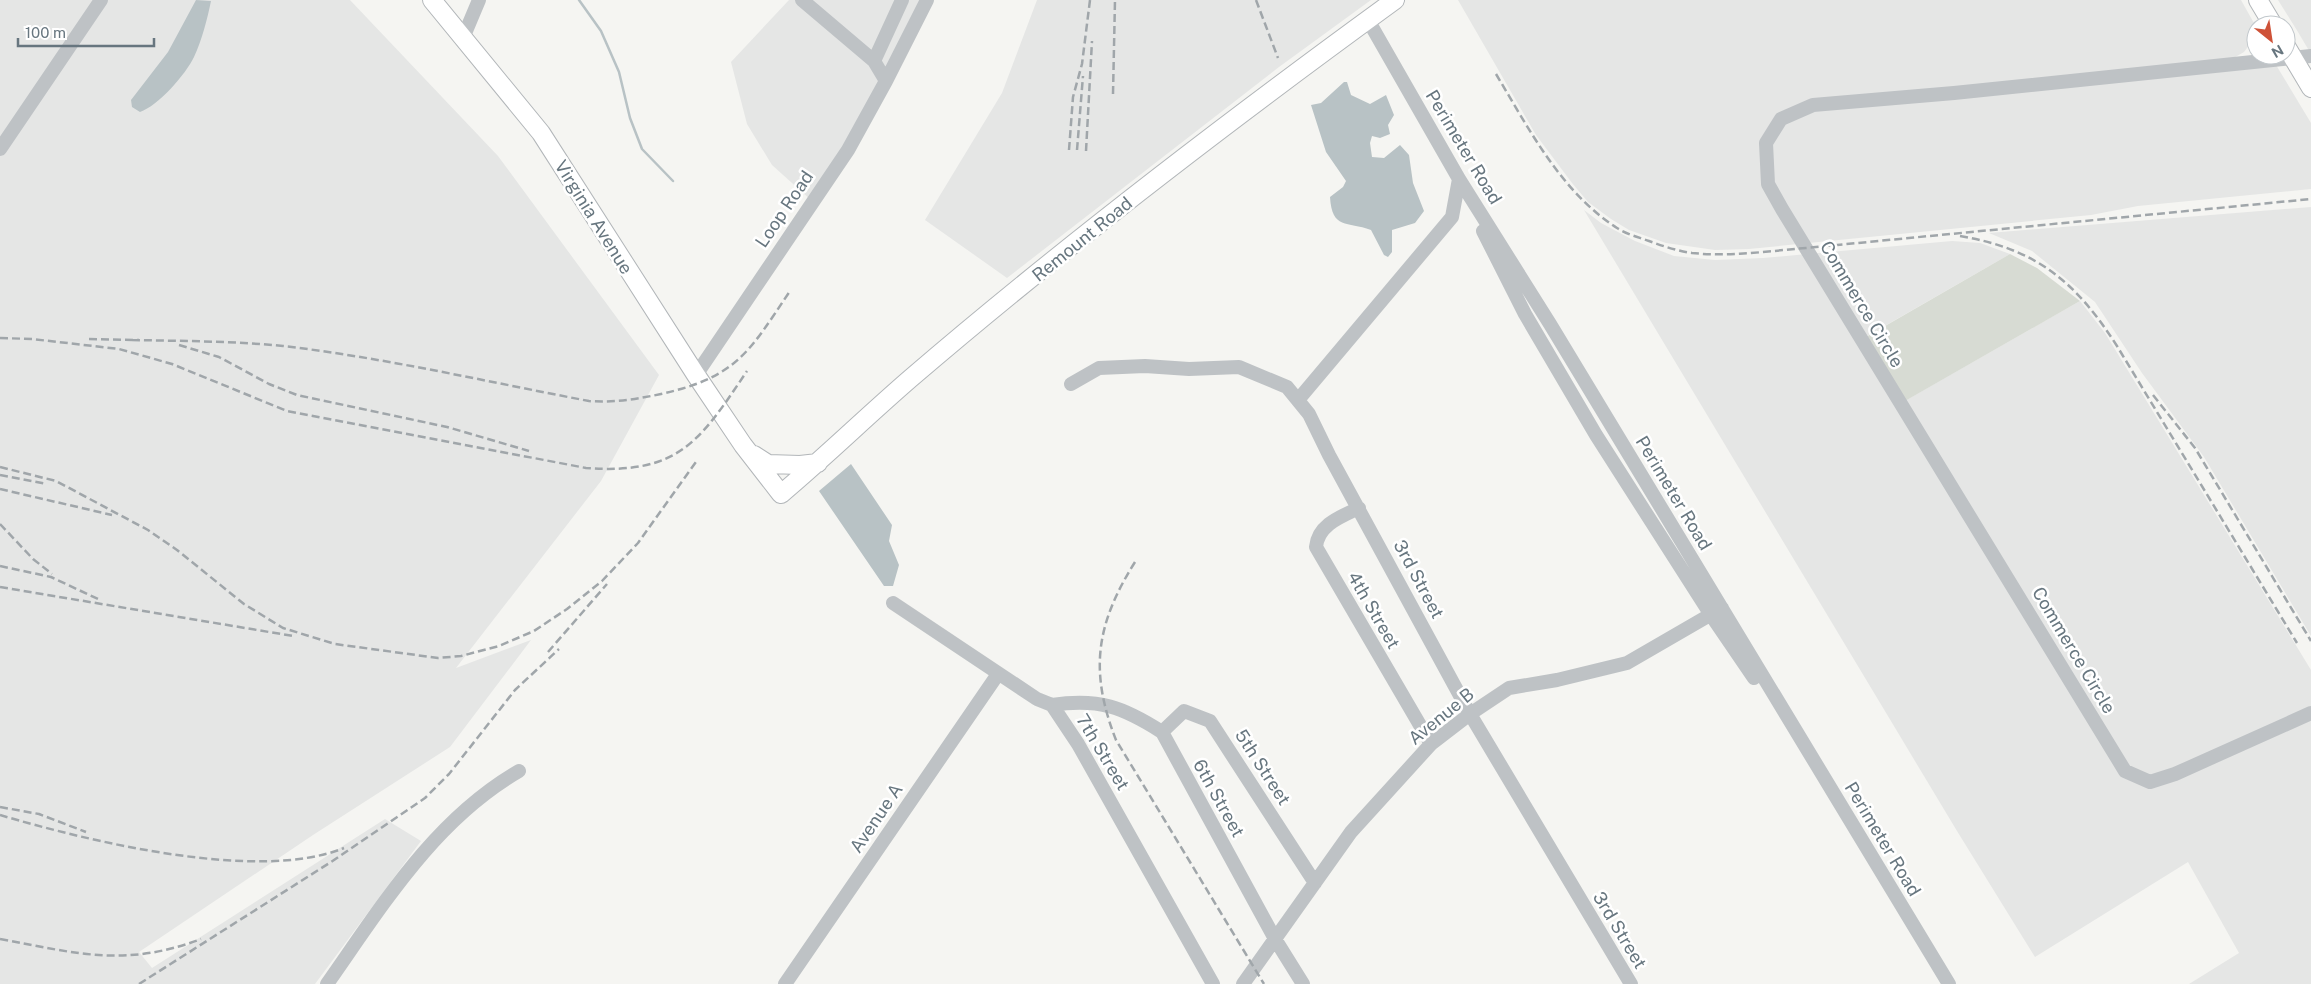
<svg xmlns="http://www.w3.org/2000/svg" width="2311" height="984" viewBox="0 0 2311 984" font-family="'Public Sans',sans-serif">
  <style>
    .built { fill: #e5e6e5 }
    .green { fill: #d7dbd3 }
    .water { fill: #b8c2c5 }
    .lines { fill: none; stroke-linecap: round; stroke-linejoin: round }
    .stream { stroke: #b8c2c5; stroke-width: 2.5 }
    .major-casing { stroke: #b2b6b9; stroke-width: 20 }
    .minor { stroke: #bec2c5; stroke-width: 14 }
    .major { stroke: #fff; stroke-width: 18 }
    .rail { stroke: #a0a6aa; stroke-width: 2.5; stroke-dasharray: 8 4; stroke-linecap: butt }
    .labels { text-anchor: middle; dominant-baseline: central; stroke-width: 5; stroke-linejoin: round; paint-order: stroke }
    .street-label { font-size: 18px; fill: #67767f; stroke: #fff }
  </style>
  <rect width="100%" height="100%" fill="#f5f5f2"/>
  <path class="built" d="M0 0H350L498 156 659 375 601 481 456 668 531 640 450 747 313 835 139 952 152 968 385 819 421 841 315 984H0Z
    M789 0H927L812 201 772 165 747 124 731 62Z
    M1037 0H1371L1279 67 1007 278 925 220 1002 93Z
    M1458 0H2241L2255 25 2253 40 2244 52 2223 64 2273 60 2311 123V189L2138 206 2091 215 1749 249 1715 250 1666 243 1629 230 1611 219 1588 202 1572 183 1536 135Z
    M2278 0H2311V54L2298 32Z
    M2311 207V636L2204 457 2142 373 2095 302 2032 251 1989 233Z
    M1584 210 1601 223 1635 241 1674 256 1715 260 1763 258 1952 241 1980 243 2010 254 1862 339 1901 403 2080 301 2105 333 2311 670V984H2189L2239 953 2188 862 2035 957 1957 831Z"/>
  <path class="green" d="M2010 254 2037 268 2080 301 1905 401 1866 337Z"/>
  <path class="water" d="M196 0 211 1C207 20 202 40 194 57 186 74 158 106 140 112L132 107 131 100 168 52Z
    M1344 82H1347L1351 95 1370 104 1386 95 1394 115 1388 125 1390 134 1380 138 1372 136 1370 143 1372 157 1384 158 1400 145 1409 155 1413 183 1424 211 1415 223 1392 230V252L1388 257 1384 255 1371 230C1347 221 1332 230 1330 197L1343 187 1346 181 1326 152 1311 105 1321 103Z
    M851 464 892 525 889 541 899 565 893 586H884L819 491Z"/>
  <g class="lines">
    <path class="stream" d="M579 0 601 31 619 72 630 118 642 149 673 181"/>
    <defs>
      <path id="major" d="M432 0 541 133 696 375 743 445 781 494C825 457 867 416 911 378 1066 245 1230 120 1395 0
        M2258 0 2273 25
        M2286 46 2311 88
        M754 455 768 464 800 465 818 463"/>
    </defs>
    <use href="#major" class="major-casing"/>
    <path class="minor" d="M802 0 874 61
      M1368 20 1459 179 1550 324 1949 984
      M463 38 479 0
      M2311 56 1954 93 1813 105 1781 119 1766 143 1768 184 1782 209 2125 771 2150 782 2175 774 2311 713
      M886 81 927 0
      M0 149 101 0
      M1483 231 1525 314 1596 435 1711 615 1754 678
      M696 375 848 150 886 81 874 61 902 0
      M1071 384 1099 368 1145 366 1189 369 1239 367 1287 387 1309 414 1329 455 1470 714 1631 984
      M1298 400 1452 217 1459 179
      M1359 508C1340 517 1318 525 1316 547L1431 744
      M893 603 1037 699 1052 705 1078 744 1213 984
      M1052 705C1099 698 1123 707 1162 732L1275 939 1303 984
      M1162 732 1184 711 1210 721 1315 883
      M327 984C382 906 434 820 519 771
      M785 984 998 674
      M1243 984 1351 832 1431 744 1470 714 1509 688 1557 680 1627 663 1722 608"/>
    <use href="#major" class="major"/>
    <path class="rail" d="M1256 0 1278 58
      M1496 74C1529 129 1561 192 1617 228 1626 234 1638 237 1649 241 1663 246 1677 251 1692 253 1730 257 1769 251 1806 248L2311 199
      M1113 94 1115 0
      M1069 150 1073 97 1082 64 1090 0
      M1077 150 1083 76
      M1086 151 1092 41
      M1960 236C2037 249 2076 282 2117 346L2297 643
      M0 338 32 339 119 349 172 364 287 411 586 468C679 475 700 441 747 371
      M89 339 139 340
      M132 340C182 341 233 341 283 346 386 358 488 382 589 401 614 403 637 399 661 394 737 377 749 352 790 291
      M179 345 219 357 269 384 297 395 447 427 529 451
      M2153 395 2195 448 2311 641
      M0 467 56 481 148 530 177 550 244 604 283 628 335 644 438 658 461 656 499 646 534 631 567 609 602 581 638 543 698 459
      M0 475 47 484
      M0 489 112 515
      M0 524 33 559 52 574
      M1135 562C1096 624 1089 671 1116 740L1264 984
      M0 566 51 577 98 599
      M0 587 293 636
      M548 652 607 584
      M0 807 39 814 86 832
      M0 815C88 841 258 883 344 848
      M0 939C76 953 125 968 201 939
      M139 984 331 862 425 798 449 774 515 690 559 649"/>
  </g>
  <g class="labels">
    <g class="street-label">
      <text transform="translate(1464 147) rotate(59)">Perimeter Road</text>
      <text transform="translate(784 209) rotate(-56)">Loop Road</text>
      <text transform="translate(594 217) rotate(58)">Virginia Avenue</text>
      <text transform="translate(1082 239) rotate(-39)">Remount Road</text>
      <text transform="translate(1862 304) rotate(59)">Commerce Circle</text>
      <text transform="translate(1674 493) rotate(59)">Perimeter Road</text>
      <text transform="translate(1419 579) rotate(62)">3rd Street</text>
      <text transform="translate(1374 610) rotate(60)">4th Street</text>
      <text transform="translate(2074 650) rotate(59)">Commerce Circle</text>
      <text transform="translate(1441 716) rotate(-39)">Avenue B</text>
      <text transform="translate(1103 752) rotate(59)">7th Street</text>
      <text transform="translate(1263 767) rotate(57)">5th Street</text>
      <text transform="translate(1219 798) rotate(61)">6th Street</text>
      <text transform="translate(876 818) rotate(-56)">Avenue A</text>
      <text transform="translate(1883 839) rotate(59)">Perimeter Road</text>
      <text transform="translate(1620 930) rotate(59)">3rd Street</text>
    </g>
  </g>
  <g transform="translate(2271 40) rotate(150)"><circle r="24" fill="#ffffff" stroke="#c2c8cc"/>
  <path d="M0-4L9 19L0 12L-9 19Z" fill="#ce5238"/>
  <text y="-8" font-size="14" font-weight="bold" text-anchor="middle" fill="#67767f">N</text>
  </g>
  <path d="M18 38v8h136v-8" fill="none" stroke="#67767f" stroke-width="2.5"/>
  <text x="25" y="38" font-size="15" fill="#67767f" stroke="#ffffff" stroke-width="4" paint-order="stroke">100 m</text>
</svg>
